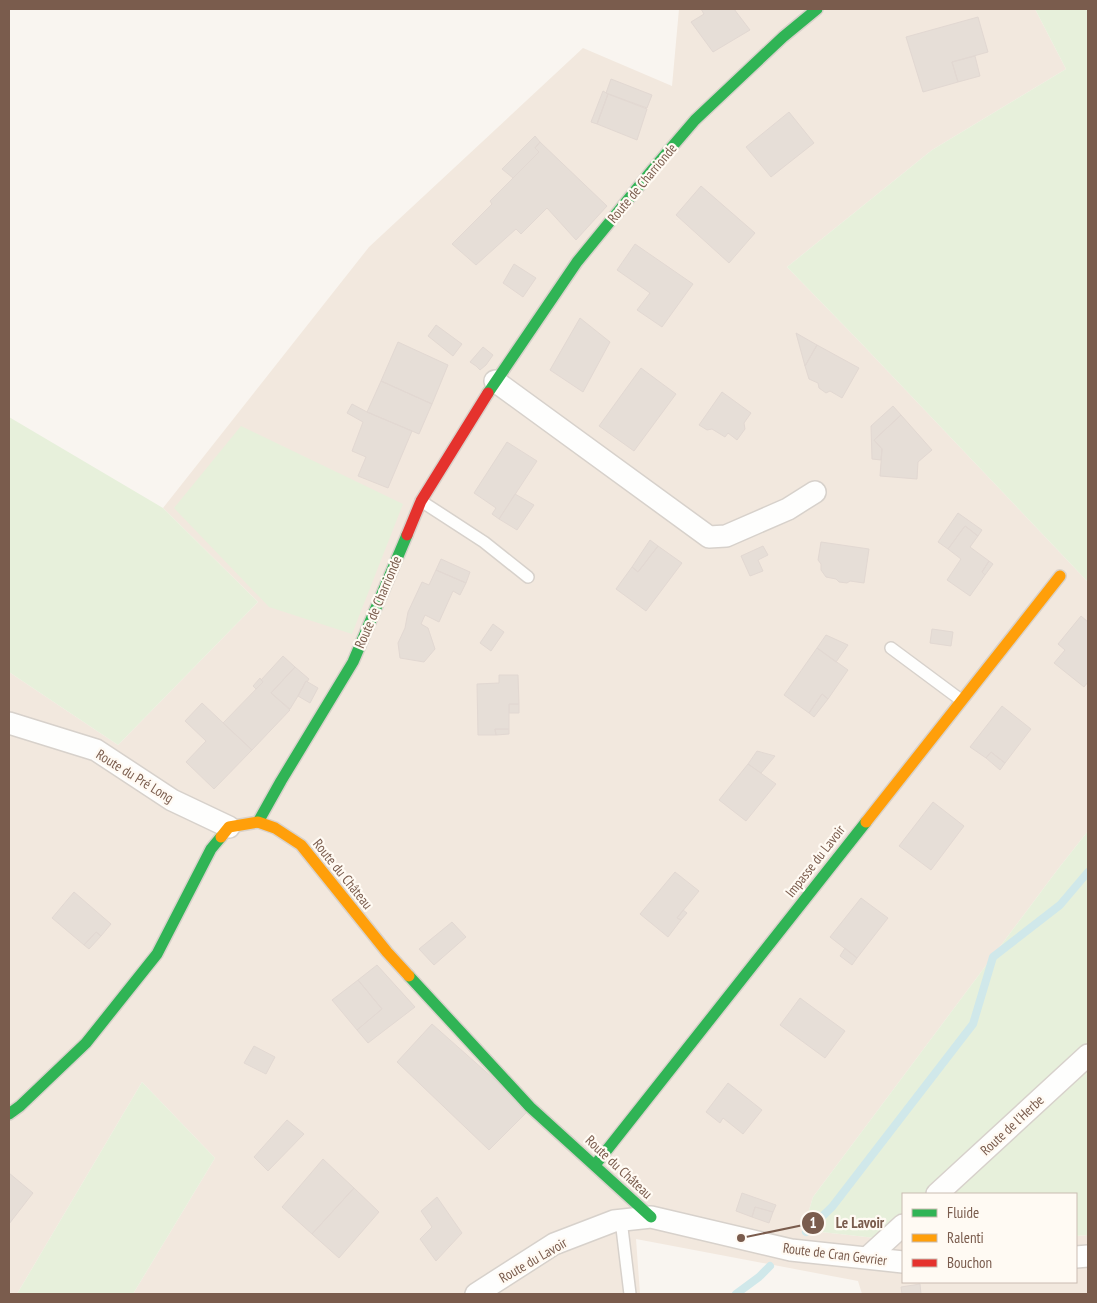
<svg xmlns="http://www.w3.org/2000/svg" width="1097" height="1303" viewBox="0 0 1097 1303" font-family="'PT Sans Narrow',sans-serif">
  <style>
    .residential { fill: #f2e8de }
    .green { fill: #e7f0db }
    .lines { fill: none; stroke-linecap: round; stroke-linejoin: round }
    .stream { stroke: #d0e8ea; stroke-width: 8 }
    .building { fill: #e6ded7; stroke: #e2d8d2 }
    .lane-casing { stroke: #d7d1cb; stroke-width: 14 }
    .street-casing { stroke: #d7d1cb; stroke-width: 24 }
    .fast-casing { stroke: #d9d2cb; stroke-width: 14 }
    .slow-casing { stroke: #d9d2cb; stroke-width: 14 }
    .jam-casing { stroke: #d9d2cb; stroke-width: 14 }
    .lane { stroke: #fefefd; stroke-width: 11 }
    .street { stroke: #fefefd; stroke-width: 21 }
    .fast { stroke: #30b455; stroke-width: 11 }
    .slow { stroke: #ff9f0a; stroke-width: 11 }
    .jam { stroke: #e5322d; stroke-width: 11 }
    .labels { text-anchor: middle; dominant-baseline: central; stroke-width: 4.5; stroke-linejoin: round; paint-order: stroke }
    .street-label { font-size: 14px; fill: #7a5c4d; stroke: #fffaf3 }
    .leader { fill: none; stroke: #7a5c4d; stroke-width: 2 }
    .callout-dot { fill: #7a5c4d; stroke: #fffaf3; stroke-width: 2 }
    .mark-label { font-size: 15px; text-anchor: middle; font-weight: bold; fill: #fff }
    .callout-label { font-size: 15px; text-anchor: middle; font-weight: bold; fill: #7a5c4d; stroke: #fffaf3; stroke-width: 4.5; stroke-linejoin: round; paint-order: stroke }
  </style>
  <rect width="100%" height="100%" fill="#f9f5f0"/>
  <path class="residential" d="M679 9H1035L1066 69 932 150 787 267 860 342 1088 582V831L1058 869 813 1197 803 1230 903 1241V1282H1076V1236L1088 1235V1294H862L858 1281 636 1239 640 1294H133L215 1158 142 1082 17 1294H9V672L118 745 258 602 163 508 369 247 583 48 672 86Z"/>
  <path class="green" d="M1035 9H1088V582L860 342 787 267 932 150 1066 69Z
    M9 417 163 508 258 602 118 745 9 672Z
    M241 426 403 504 352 634 269 607 174 508Z
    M1088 831V1235L1076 1236V1194H903V1241L803 1230 813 1197 1058 869Z
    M142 1082 215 1158 133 1294H17Z"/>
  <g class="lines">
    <path class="stream" d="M806 1232 832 1207 973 1024 993 957 1060 905 1088 872
      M736 1294 759 1277 770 1266"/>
  </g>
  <path class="building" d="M701 9H734L750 30 713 52 691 22 704 14Z
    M978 17 988 52 952 62 958 82 923 92 906 37Z
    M975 56 980 76 958 82 952 62Z
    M611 79 652 95 647 108 606 93Z
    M603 91 608 94 597 124 591 122Z
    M608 94 647 109 637 140 597 124Z
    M789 112 814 143 771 177 746 147Z
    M535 136 540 142 535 148 539 152 513 178 502 169Z
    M540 142 607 206 576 240 547 208 521 234 516 229 476 265 452 244 492 204 490 201 539 152 535 148Z
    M701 186 755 233 729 263 676 215Z
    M635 244 693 284 662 327 637 310 650 293 617 270Z
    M514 264 536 278 523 297 503 283Z
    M580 318 610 342 583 392 550 370Z
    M436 325 462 344 453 356 428 336Z
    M796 333 817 345 805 366Z
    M398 342 448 365 432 404 381 381Z
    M817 345 859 368 842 398 830 391 826 393 819 388 818 383 809 379 805 366Z
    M483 347 493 355 486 365 480 370 476 366 470 362Z
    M641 368 676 394 634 451 599 426Z
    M381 381 432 404 419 434 367 412Z
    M722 392 751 413 744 423 745 429 737 440 728 433 725 437 712 429 707 430 699 425Z
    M352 404 367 412 412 431 388 488 358 476 366 457 352 451 363 422 347 413Z
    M893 406 901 415 874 440 882 449 881 460 872 459 871 426Z
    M901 415 932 450 918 462 917 479 880 476 882 449 874 440Z
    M507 442 537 461 499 519 492 514 496 508 474 493Z
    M515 494 534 505 517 530 499 519Z
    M958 513 982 530 978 536 965 526 948 549 938 542Z
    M965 526 978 536 970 547 989 561 982 572 985 575 970 596 947 580 961 559 948 549Z
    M650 540 658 546 638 572 632 567Z
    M821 542 869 549 864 583 850 581 847 583 839 582 836 579 826 577 821 570V564L818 560Z
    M658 546 682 563 646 611 616 589 632 567 638 572Z
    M763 546 768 555 758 560 763 571 750 576 741 556Z
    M441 559 470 572 466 583 436 570Z
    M989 561 993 564 985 575 982 572Z
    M436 570 466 583 460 595 453 591 439 622 425 615 421 624 428 628 435 649 424 662 400 658 398 643 405 628 408 612 422 582 429 585Z
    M1081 616 1088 622V682L1084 687 1054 663 1065 650 1058 644Z
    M493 624 504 632 491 651 480 643Z
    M932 629 953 632 951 646 930 643Z
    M826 635 848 645 836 662 817 648Z
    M817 648 848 670 828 699 822 694 809 713 784 695Z
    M283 656 295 667 271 693 290 710 252 750 223 723 261 684 263 682 261 680Z
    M295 667 309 679 307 682 306 681 298 696 290 709 271 693Z
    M499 675H518L519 704H509V729H495L496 735H478L477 684 499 683Z
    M260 678 263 682 256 689 253 686Z
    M306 681 318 688 310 703 298 696Z
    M822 694 828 699 814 717 809 713Z
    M202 703 252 750 214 789 186 762 206 741 185 721Z
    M509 704H519V713H509Z
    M1002 706 1031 729 1005 763 991 752 986 758 970 747Z
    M495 729H509V734L496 735Z
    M757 751 775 756 761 773 748 764Z
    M991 752 1005 763 1000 770 986 758Z
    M748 764 776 784 746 821 719 800Z
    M933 802 964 826 931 870 899 846Z
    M675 872 699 891 677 918 681 920 668 937 640 914Z
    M74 892 111 924 101 936 96 932 84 945 52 918Z
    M861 898 888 918 857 958 830 937Z
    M683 910 687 913 681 920 677 918Z
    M452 922 466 937 434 965 419 949Z
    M96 932 101 936 89 949 84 945Z
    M845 948 857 958 852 965 840 956Z
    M377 965 415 1007 368 1043 357 1030 382 1009 358 980Z
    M358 980 382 1009 357 1030 332 1000Z
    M800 998 845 1031 825 1058 780 1025Z
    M432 1024 529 1110 489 1150 397 1062Z
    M254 1046 275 1057 266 1074 244 1063Z
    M728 1083 762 1110 743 1134 723 1118 720 1123 706 1112Z
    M287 1120 304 1134 268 1171 254 1157Z
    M323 1159 354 1188 312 1234 282 1207Z
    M9 1173 33 1193 9 1224Z
    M354 1188 379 1212 339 1258 312 1234Z
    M742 1193 776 1205 773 1212 755 1207 752 1217 736 1211Z
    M437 1197 462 1233 436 1261 420 1239 432 1227 421 1211Z
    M755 1207 773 1212 769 1223 752 1217Z
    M920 1284 921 1294H902L901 1287Z"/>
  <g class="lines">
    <defs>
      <path id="lane" d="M421 501 484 542 528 577
        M891 648 961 700
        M621 1220 630 1294"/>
      <path id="street" d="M495 381 709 537 726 536 788 509 815 492
        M9 723 96 750 172 800 229 827
        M937 1194 1088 1055
        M1076 1257 1088 1256
        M867 1258 903 1225
        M476 1294 554 1244 614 1221 651 1217 791 1250 903 1262"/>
      <path id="fast" d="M488 393 577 262 653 169 695 120 783 37 817 9
        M258 822 281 781 353 662 407 535
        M409 976 530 1107 651 1217
        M9 1114 20 1106 86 1043 157 954 211 849 221 837
        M595 1165 866 822"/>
      <path id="slow" d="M866 822 1060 576
        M221 837 229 827 258 822 275 828 301 845 387 952 409 976"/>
      <path id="jam" d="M407 535 421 501 488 393"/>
    </defs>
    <use href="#lane" class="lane-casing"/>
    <use href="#street" class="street-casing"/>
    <use href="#fast" class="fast-casing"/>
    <use href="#slow" class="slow-casing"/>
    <use href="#jam" class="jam-casing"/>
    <use href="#lane" class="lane"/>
    <use href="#street" class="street"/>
    <use href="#fast" class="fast"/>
    <use href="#slow" class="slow"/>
    <use href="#jam" class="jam"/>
  </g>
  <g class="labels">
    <g class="street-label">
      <text transform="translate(642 183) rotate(-50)">Route de Charrionde</text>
      <text transform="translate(378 602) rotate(-67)">Route de Charrionde</text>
      <text transform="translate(135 776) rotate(32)">Route du Pré Long</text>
      <text transform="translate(815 861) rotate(-52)">Impasse du Lavoir</text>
      <text transform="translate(343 874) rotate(51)">Route du Château</text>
      <text transform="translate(1012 1125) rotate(-43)">Route de l'Herbe</text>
      <text transform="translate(619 1167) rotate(43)">Route du Château</text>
      <text transform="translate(835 1254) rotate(7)">Route de Cran Gevrier</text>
      <text transform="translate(533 1260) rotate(-30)">Route du Lavoir</text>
    </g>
  </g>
  <path class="leader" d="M741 1238L813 1223"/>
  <g class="callout-dot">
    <circle cx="741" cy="1238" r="5"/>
    <circle cx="813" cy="1223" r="12"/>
  </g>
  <g class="mark-label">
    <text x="813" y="1228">1</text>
  </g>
  <g class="callout-label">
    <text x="860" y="1228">Le Lavoir</text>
  </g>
  <rect width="1097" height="1303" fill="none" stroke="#7a5c4d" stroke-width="20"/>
  <rect x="902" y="1193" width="175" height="90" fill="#fffaf3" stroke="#cabbb1"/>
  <rect x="912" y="1209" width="25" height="8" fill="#30b455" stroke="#cabbb1"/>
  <text x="947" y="1218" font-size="15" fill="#7a5c4d">Fluide</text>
  <rect x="912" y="1234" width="25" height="8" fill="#ff9f0a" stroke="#cabbb1"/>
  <text x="947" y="1243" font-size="15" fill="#7a5c4d">Ralenti</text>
  <rect x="912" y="1259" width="25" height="8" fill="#e5322d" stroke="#cabbb1"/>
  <text x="947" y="1268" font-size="15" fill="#7a5c4d">Bouchon</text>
</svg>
